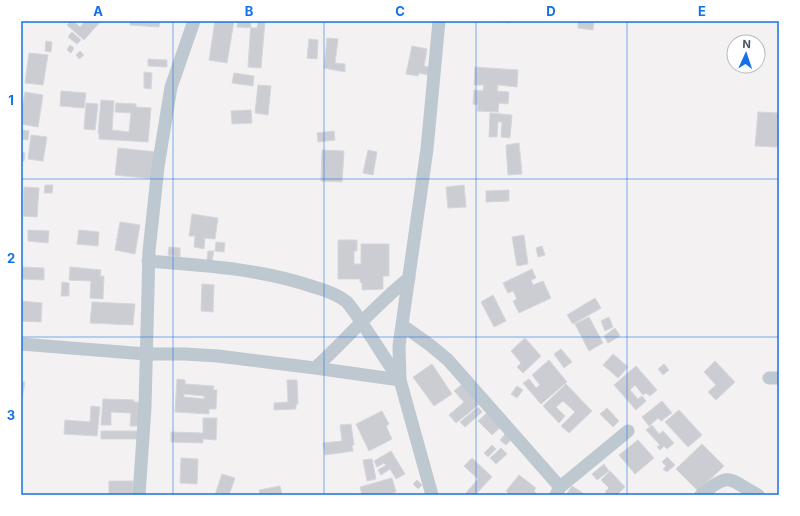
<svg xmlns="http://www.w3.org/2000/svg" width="800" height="516" viewBox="0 0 800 516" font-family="Inter,sans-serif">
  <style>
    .building { fill: #cbcdd3; stroke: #d5d7dc; fill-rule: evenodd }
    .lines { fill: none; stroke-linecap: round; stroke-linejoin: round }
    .minor { stroke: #bec8d0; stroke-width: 13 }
    .grid { fill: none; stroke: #1470ea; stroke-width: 1; stroke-opacity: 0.55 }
    .neatline { fill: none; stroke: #1470ea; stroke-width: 1.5 }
    .grid-label { font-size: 13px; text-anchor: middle; font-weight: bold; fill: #1470ea }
  </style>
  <rect width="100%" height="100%" fill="#f3f1f1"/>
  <path class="building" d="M71 21H73L80 27 85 21H101L84 40 67 25Z
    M130 21H160L159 27 130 25Z
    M215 21H234L227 63 209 60Z
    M238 21H258L257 28 237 27Z
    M251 21H265L261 68 248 67Z
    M497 21H510L509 23Z
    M578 21H594L593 30 578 28Z
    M72 32 81 40 77 44 68 37Z
    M327 38 338 39 335 63 345 64V72L324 68Z
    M309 39 318 40 317 59 307 58Z
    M46 41 52 42 51 52 45 51Z
    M70 45 74 48 71 53 67 50Z
    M412 46 427 49 424 66 429 67 428 75 419 73 418 76 406 74Z
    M80 51 84 55 79 59 76 55Z
    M29 53 48 55 43 85 25 83Z
    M148 59 167 60V67L148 66Z
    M475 67 518 70 517 87 498 85 497 91 509 92 508 104 499 103 498 112 477 111 478 105 473 104 474 90 483 91 484 85H474Z
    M144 72 152 73 151 89 144 88Z
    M234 73 254 76 253 86 232 83Z
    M258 85 271 86 268 115 255 113Z
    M61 91 86 93 84 108 60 106Z
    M25 92 43 95 38 127 21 124V103H23Z
    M101 100 114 101 112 130 129 132 131 113 115 112 116 103 136 104V107L151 108 148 142 99 139V133H98Z
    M86 103 98 104 95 130 84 129Z
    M251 110 252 123 232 124 231 111Z
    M758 112 779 113 777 147 755 146Z
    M490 113 512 115 510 138 501 137 502 122H498L497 137H489Z
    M21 130 29 131 28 140 21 139Z
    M334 131 335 140 318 142 317 133Z
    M31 135 47 137 43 161 28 159Z
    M519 143 522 174 508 175 506 145Z
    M118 148 157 152 155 179 115 175Z
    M322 150 344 151 342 182 321 181Z
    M368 150 377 152 373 175 363 173Z
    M21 152 25 153 24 161H21Z
    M45 185H53L52 193H44Z
    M464 185 466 207 448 208 446 187Z
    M24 187 39 188 37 217 23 216Z
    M509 190V201L486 202V191Z
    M192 214 218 218 215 239 205 238 204 249 194 247 195 236H189Z
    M120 222 140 225 135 254 115 250Z
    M28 230 49 231 48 243 28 241Z
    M79 230 99 232 98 246 77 244Z
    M524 235 528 264 517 266 512 237Z
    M338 240H357V251H354V264H361V244H389V276H383V289L362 290V283L360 282V279H338Z
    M216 242 225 243 224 252 215 251Z
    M542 246 545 255 538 257 536 248Z
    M169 247 180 248V257L168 255Z
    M208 251H214L212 261 207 260Z
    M21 267 44 268V280L21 279Z
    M70 267 101 270 100 276H104L103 299 90 298 91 281 69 280Z
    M532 269 536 278 531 280 533 285 543 281 551 298 519 313 513 301 517 299 513 291 508 293 503 283Z
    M62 282 69 283V296H61Z
    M202 284 214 285 213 312 201 311Z
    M493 295 506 321 494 327 481 302Z
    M595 298 601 308 573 324 567 315Z
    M21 301 42 303 41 322 21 321Z
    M92 302 135 304 133 325 90 323Z
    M589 317 603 343 589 351 575 324Z
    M609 317 613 327 605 331 601 321Z
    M615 328 620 336 608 343 604 336Z
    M525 338 541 356 523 373 517 367 521 363 511 351Z
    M561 349 572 362 564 368 554 354Z
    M613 354 628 367 618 378 603 365Z
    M549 360 567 382 541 404 523 383 529 379 536 388 540 385 532 375Z
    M715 361 735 382 716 400 708 392 716 385 704 372Z
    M432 364 452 394 434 406 413 377Z
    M664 364 669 370 663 375 658 369Z
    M636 366 657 390 650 396 646 393 643 395 635 385 630 390 638 399 642 396 646 401 636 410 614 385Z
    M177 379 185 380V384L214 386 213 390H217L216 409H209V414L175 412ZM184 394 204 396V399L184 397Z
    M287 380H297L298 404H296V409L274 410V403L288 402Z
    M21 382H25L22 398H21Z
    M465 382 482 402 456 423 449 415 464 402 454 391Z
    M566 384 592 411 569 433 561 426 575 412 563 401 556 407 565 416 559 423 543 406Z
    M517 386 523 390 517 398 511 394Z
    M103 399 134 400V402H140V426H130L131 413 111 412V425H101Z
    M662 401 672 413 661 421 658 418 649 426 642 417Z
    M91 406 100 407 97 436 64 434 65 420 90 422Z
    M478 407 482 412 465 427 460 422Z
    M607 408 619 421 613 427 600 414Z
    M490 410 503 425 492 435 478 421Z
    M679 410 702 435 688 447 665 422Z
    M382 411 389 424 386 426 392 439 369 451 356 424Z
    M203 418H217L216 440 203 439V443L171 442V432L203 433Z
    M351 424 354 445H352L353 451 325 455 323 443 342 441 340 425Z
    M652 425 659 434 663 431 674 443 667 449 664 446 660 450 657 447 660 445 646 430Z
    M101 431H137L138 439H101Z
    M506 433 512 439 506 445 500 440Z
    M638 440 654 458 635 474 619 455Z
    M702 444 724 466 698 491 676 469Z
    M492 445 496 449 488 457 484 453Z
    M501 448 507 454 496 464 490 458Z
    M391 451 405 474 396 479 390 469 381 475 378 470 386 465 384 463 377 467 374 461Z
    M667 457 675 465 667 472 663 469 666 466 662 462Z
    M181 458 198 459 197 484 180 483Z
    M472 458 492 477 475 495H468L466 493 478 479 464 466Z
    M372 459 376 479 367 481 363 460Z
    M604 464 609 471 597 480 592 474Z
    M610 471 625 487 617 495H608L605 492 609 488 601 480Z
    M222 474 235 478 229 495H215Z
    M519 475 536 488 534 491 538 495H510L506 491Z
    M392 478 396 492 386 495H362L360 487Z
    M417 480 422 485 418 489 413 484Z
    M109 481H133V495H109Z
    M280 486 282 495H260L259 490Z
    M572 486 586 495H566Z"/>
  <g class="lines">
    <path class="minor" d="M148 261C203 265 261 269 314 287 325 290 337 294 347 302 352 308 357 315 361 322 375 341 386 362 400 380
      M402 325 430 345 448 360 560 487
      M21 344 146 354H184L218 356 315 368 400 380
      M315 368C347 339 375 305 409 278
      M769 378H779
      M139 495 145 407 149 251 158 167 171 87 194 21
      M432 495 400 380 399 346 427 149 439 21
      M556 495 560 487 628 431
      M701 495C732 470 728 480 758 495"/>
  </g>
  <path class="grid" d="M173 21V495M324 21V495M476 21V495M627 21V495M21 179H779M21 337H779"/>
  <rect width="800" height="516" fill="none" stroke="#ffffff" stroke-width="44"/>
  <g transform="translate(746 54) rotate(3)"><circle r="19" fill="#ffffff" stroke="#b6bbbf"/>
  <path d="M0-3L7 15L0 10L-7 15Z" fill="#1470ea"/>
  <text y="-6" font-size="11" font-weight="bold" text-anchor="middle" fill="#48545f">N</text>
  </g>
  <rect x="22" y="22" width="756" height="472" class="neatline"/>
  <g class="grid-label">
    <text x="98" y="16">A</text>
    <text x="249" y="16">B</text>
    <text x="400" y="16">C</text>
    <text x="551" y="16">D</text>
    <text x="702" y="16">E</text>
    <text x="11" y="105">1</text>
    <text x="11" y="263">2</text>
    <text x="11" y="420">3</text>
  </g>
</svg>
